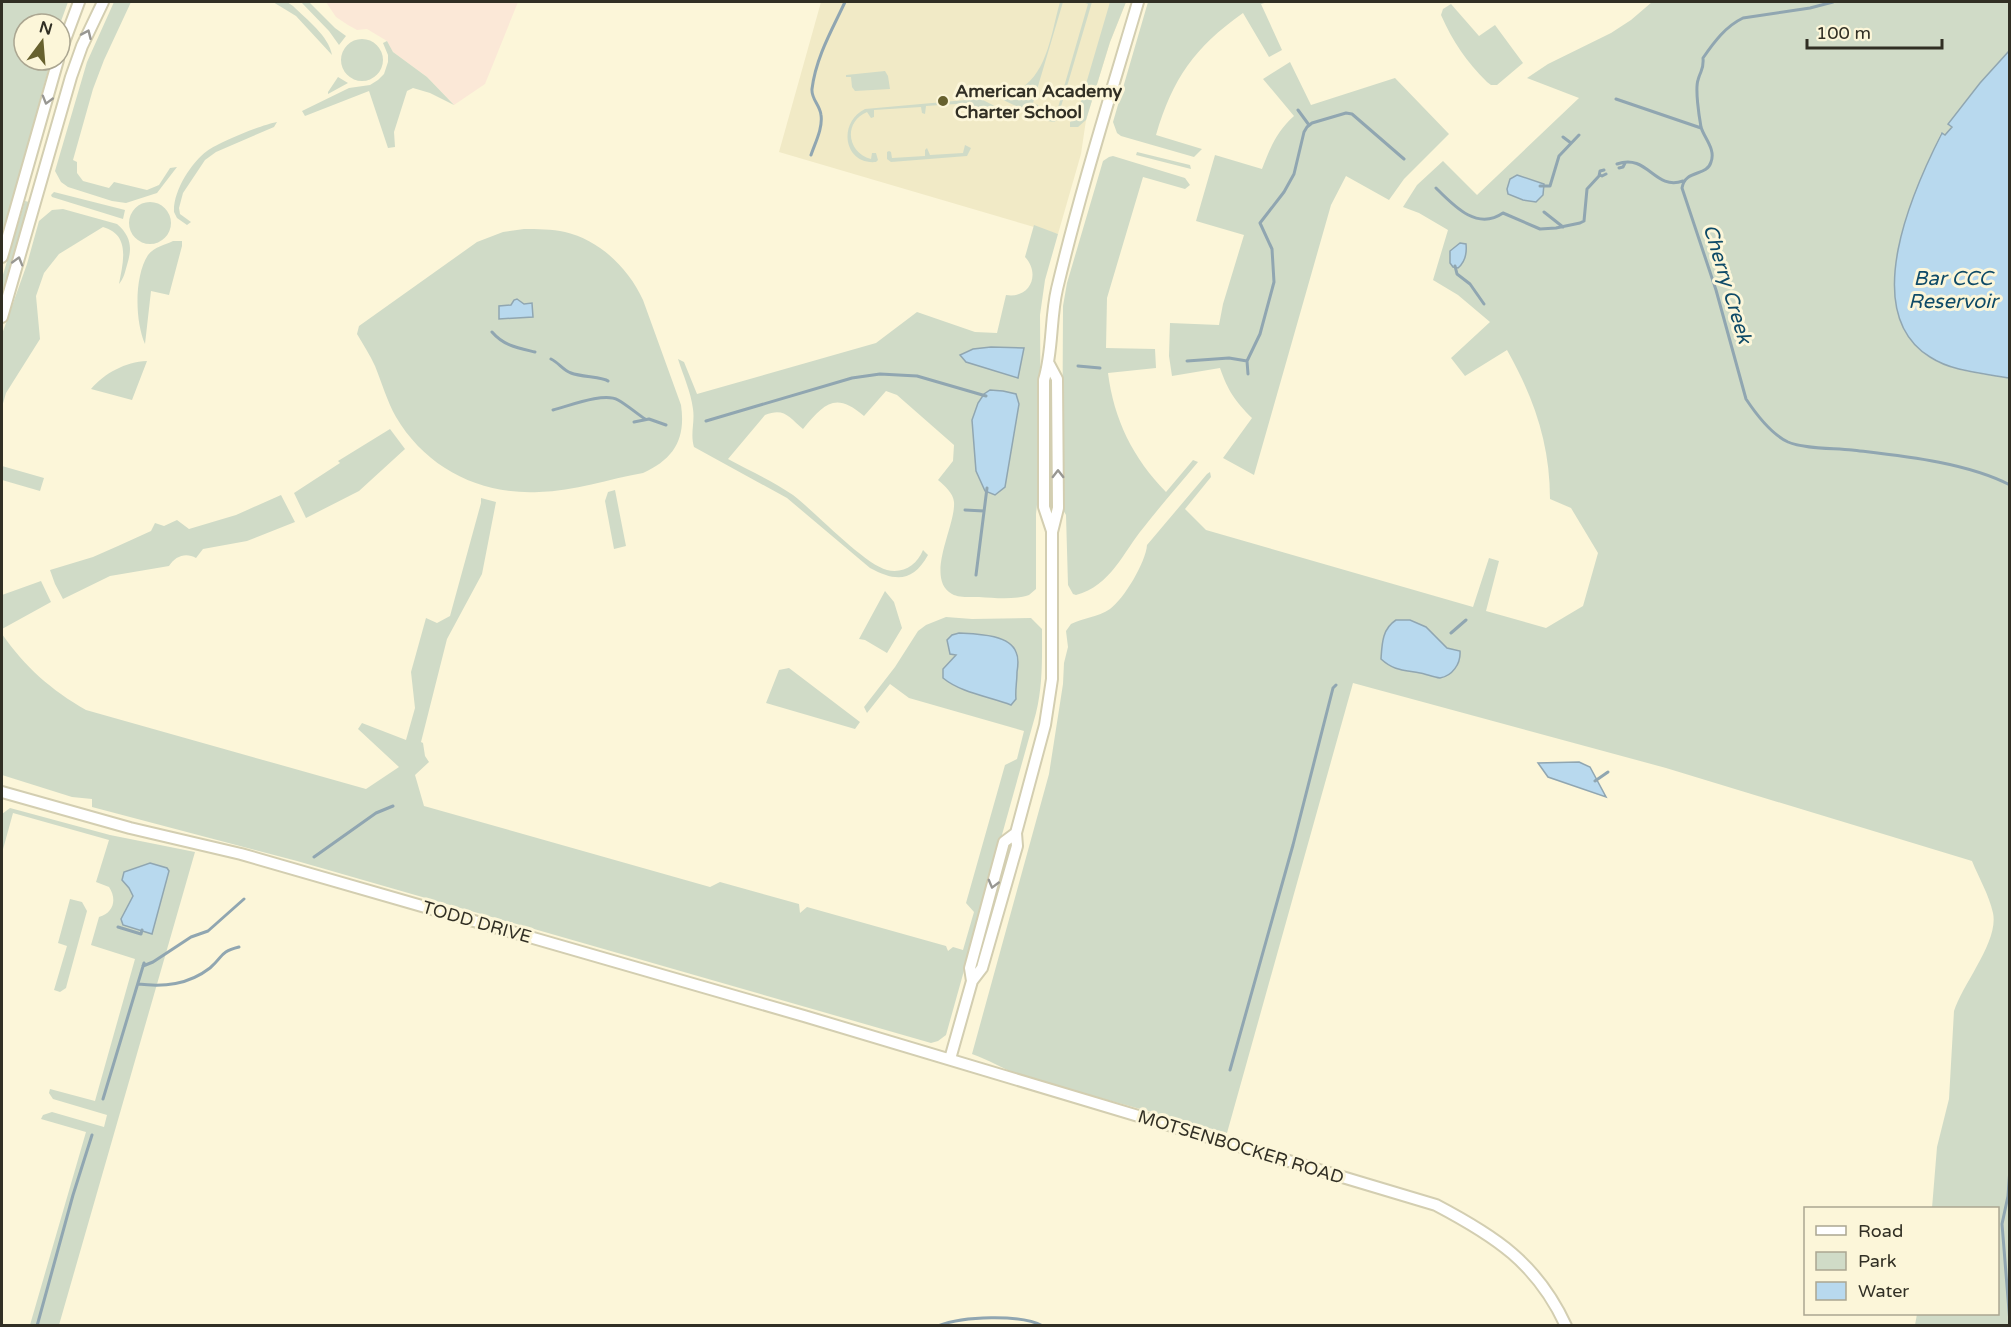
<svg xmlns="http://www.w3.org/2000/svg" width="2011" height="1327" viewBox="0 0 2011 1327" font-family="'Varela Round',sans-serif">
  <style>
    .commercial { fill: #fbe8d7 }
    .built { fill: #f1eac6 }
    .green { fill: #d0dbc7 }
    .water { fill: #b8d9ee; stroke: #90a6b1; stroke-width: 1.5 }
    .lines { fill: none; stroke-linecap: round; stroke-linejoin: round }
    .stream { stroke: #90a6b1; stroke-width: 3 }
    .secondary-casing { stroke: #d3ceb1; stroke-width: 14 }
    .secondary { stroke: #fff; stroke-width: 10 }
    .oneway { stroke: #989792 }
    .poi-dot { fill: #67612e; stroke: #fcf6d9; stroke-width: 2 }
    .labels { text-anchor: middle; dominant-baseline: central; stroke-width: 6; stroke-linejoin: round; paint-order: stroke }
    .poi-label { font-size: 18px; font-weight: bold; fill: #312f24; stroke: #fcf6d9; text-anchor: start }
    .street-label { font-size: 18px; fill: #312f24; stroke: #fcf6d9 }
    .water-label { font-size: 20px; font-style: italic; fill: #0e4a67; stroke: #fcf6d9 }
  </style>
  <rect width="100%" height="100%" fill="#fcf6d9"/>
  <path class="commercial" d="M326 2H518L485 84 454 105 427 77 393 52 387 41 367 29 357 30 348 25 336 17Z"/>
  <path class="built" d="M821 2H1126L1110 42 1086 120 1081 154 1058 234 779 152Z"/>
  <path class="green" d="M2 2H68L60 24H24V60H51L2 237Z
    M114 2H131L104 60 93 89 73 160 77 162V173L83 181 109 188 114 182 147 190 159 185 170 168 177 167 157 193 126 203 112 201 68 187 61 182 55 171 87 62Z
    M273 2H287L293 6C306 19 329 36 332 55L296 16Z
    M301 2H309L335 28 346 36 339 45 329 31Z
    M1060 2H1063L1033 103 1038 105 1039 109 1036 114H1033L999 98V96C1006 93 1014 92 1021 88 1048 72 1052 29 1060 2Z
    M1082 2H1092L1057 120 1054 122 1048 121 1046 116 1050 109 1057 111 1088 4Z
    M1110 2H1126L1110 42 1086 120 1078 127H1070V122L1076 118Z
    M1148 2H1268L1261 4 1282 50 1269 57 1243 13C1194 48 1173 78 1156 135L1202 149 1194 157 1121 136 1117 133 1113 122Z
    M1652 2H2009V51L1980 83 1948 124 1952 127 1945 136 1941 133C1914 192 1856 316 1934 360 1956 372 1985 374 2009 378V1325H1915L1917 1314H1998V1208H1932L1937 1147 1949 1099 1954 1011C1963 983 1999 941 1993 913 1989 895 1979 878 1972 861L1666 768 1353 683 1227 1133 1021 1076C1004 1069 989 1060 972 1054L1049 774 1063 684 1064 663 1068 647 1066 631 1071 624C1083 618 1098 617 1110 609 1124 599 1146 562 1147 545L1207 474 1210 472 1211 477 1185 509 1206 530 1473 607 1489 558 1499 561 1486 611 1546 628 1583 606 1598 553 1571 508 1550 499C1550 444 1534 398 1507 350L1465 376 1451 358 1490 322 1458 295 1433 280 1448 230 1419 213 1403 207 1417 185 1443 161 1477 195 1579 98 1527 78 1548 64 1611 33 1631 20Z
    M1451 4 1479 36 1495 25 1523 63 1497 85H1491L1487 82C1466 61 1453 42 1441 15L1443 9Z
    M341 60a21 21 0 1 1 42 0a21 21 0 1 1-42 0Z
    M387 41 393 52 427 77 454 105 430 93 413 88 407 91 394 132 395 147 388 148 369 91 305 116 302 111 349 88 370 85 378 80 384 74 388 62V55L383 43Z
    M1290 62 1311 105 1395 78 1449 134 1404 179 1389 200 1346 176 1331 205 1254 475 1223 458 1252 418C1235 401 1228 391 1220 368L1172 376 1169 356 1170 323 1219 325 1223 304 1244 235 1196 221 1215 155 1262 169C1270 148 1277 131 1294 116L1263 79Z
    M885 71 888 76 890 89 855 91 852 87 851 77H846V75Z
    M338 77 348 83 328 94V92Z
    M977 99 983 100 1012 115 991 109 972 110 970 103 926 106 925 114 922 113 921 107 874 110V117L871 118 867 112C843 122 847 153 871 159L872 153H876L878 160 876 162C844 165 837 123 865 109Z
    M277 122 274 127 216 152 205 160 183 193 179 208 180 214 191 222 187 225 177 218 174 212C173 191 191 163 207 151 220 142 261 125 277 122Z
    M965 145 971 148 967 156 891 162 887 159V152L889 151 891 152 892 158 925 156V150L927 148 930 155 963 153Z
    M1137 152 1190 165 1191 169 1136 155Z
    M1113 156 1185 178 1190 185 1185 189 1143 177 1107 298 1106 348 1155 349 1156 368 1108 373C1114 420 1133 458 1166 492L1193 460 1198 462C1180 484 1161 505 1144 527 1123 552 1111 586 1076 595L1073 594 1068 585 1066 515 1062 508 1063 306 1067 283 1103 161 1109 157Z
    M54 192 125 210 123 219 52 197 51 195Z
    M25 201 29 202 2 296V278Z
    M129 223a21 21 0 1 1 42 0a21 21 0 1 1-42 0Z
    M63 209 117 224C132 237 132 249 127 265 125 272 124 278 119 284 123 262 131 235 103 227L59 254 44 273 36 296 40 339 6 393 2 407V334L27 264 39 221 52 210Z
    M1034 225 1058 234 1045 280 1040 315 1041 467 1036 514V589L1029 595C1014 600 995 598 979 597 970 597 959 598 952 594 924 578 956 526 954 502 953 493 945 486 938 480L953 461 954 445 897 395 886 391 864 416C835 391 824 404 803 429 789 417 784 407 765 415L728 459C750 471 773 481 793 495 815 512 864 564 887 570 903 574 917 565 923 550L928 555C913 582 896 582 870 568L787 498 694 447C690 434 695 422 693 409 691 392 683 375 678 359L684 362 697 394 876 343 917 312 975 332 997 333 1006 295C1030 299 1041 274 1025 257Z
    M524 229C537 229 552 229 565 232 600 240 629 269 643 300L681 405C686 439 674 459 643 473 609 479 574 491 539 492 480 495 426 468 396 417 387 401 382 383 375 366 370 355 363 344 357 334L359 326 477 242 503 232Z
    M173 241H182V246L169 295 151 291 145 344C135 321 134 277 148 255 154 247 165 245 173 241Z
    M147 361 132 400 91 389C105 373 125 362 147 361Z
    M1048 379 1052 399 1054 507H1050L1048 489Z
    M390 429 405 449 359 491 306 518 294 493 340 463 338 461Z
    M2 466 44 478 40 491 2 480Z
    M615 490 626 546 614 549 605 501 608 492Z
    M281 495 295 522 247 541 203 549 196 558C186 552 175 556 169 566L110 576 63 599 55 584 50 570 93 557 118 546 151 531 155 523 164 526 177 520 189 529 236 515Z
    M481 498 496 502 482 574 447 639 421 742 423 743 425 756 429 762 415 775 424 806 710 887 720 882 799 904 800 913 807 907 946 946 948 951 953 947 963 950 974 912 966 903 1005 765 1017 759 1024 731 909 698 890 684 867 713 864 707 895 667 918 631 926 625 946 617 972 619 1031 618 1042 629C1042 657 1043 685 1036 713L946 1035 938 1041 931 1043 297 861 92 807V799L72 797 2 775V634C25 667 51 690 86 710L366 789 399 767 358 729 362 723 406 740 415 708 411 672 426 618 437 623 450 616 481 503Z
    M41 581 51 602 2 629V595Z
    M885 591 894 602 902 628 887 653 865 640 859 639Z
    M789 668 860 722 855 729 766 703 779 670Z
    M10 808 110 835 195 852 59 1325H30L86 1132 41 1119 43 1115 52 1112 104 1127 107 1115 53 1099 49 1093 50 1089 95 1101 135 959 91 945 99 917C114 913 117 899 109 887L96 882 109 840 13 813 2 853V814Z
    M1010 845 1013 846 978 969 975 968 982 934 1005 853Z
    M70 899 82 902 87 911 67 984 66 988 60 992 54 990 67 946 58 943Z"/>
  <path class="water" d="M2009 51V378C1983 373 1953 372 1930 357 1858 312 1913 190 1942 133L1945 135 1952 127 1948 124 1980 83Z
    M1517 175 1544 184 1543 195 1536 202 1523 200 1508 194 1507 189 1510 179Z
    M1460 243 1466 244C1467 253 1465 262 1458 268L1453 267 1450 263V251Z
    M517 299 524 304 532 303 533 317 499 319V306L511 305 514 300Z
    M991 347 1024 348 1018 378 966 362 960 355 973 349Z
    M990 390 1003 391 1016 394 1019 404 1005 487 995 495 985 491 976 471 972 420 978 403 984 394Z
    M1396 620H1410L1426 627 1447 648 1460 651C1461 664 1452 676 1440 678 1433 677 1426 674 1420 673 1404 670 1394 671 1381 659 1382 644 1382 629 1396 620Z
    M959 633C976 634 1009 634 1016 652 1019 658 1018 666 1017 672 1017 682 1015 691 1016 699L1011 705C991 697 961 693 943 678V669L956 655 950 654 947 640 952 635Z
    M1579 762 1590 767 1606 797 1548 777 1538 763Z
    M150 863 167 868 169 871 152 934 123 925 121 919 133 896 129 888 122 880 124 872Z"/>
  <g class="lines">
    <path class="stream" d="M1833 2 1810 8 1743 18C1726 26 1714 42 1703 58 1704 70 1701 69 1698 80 1695 89 1699 116 1701 127 1704 138 1716 149 1711 162 1707 177 1685 169 1682 188L1716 290 1746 399C1756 414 1771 434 1788 442 1804 449 1834 448 1852 450 1902 456 1965 462 2010 485
      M1616 99 1701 128
      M1298 110 1309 125
      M1563 137 1571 143
      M811 155C815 143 823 128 821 115 820 105 811 99 812 89 816 57 832 30 845 2
      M1617 164C1648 153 1654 191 1683 181
      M1619 168 1623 167 1625 163
      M1600 175 1602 176 1606 174
      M1540 186H1550L1559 156 1579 135
      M1436 188C1454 206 1477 231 1503 213L1540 229 1556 228 1580 223 1584 221 1587 189 1599 176 1600 171 1604 170
      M1544 212 1563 227
      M1455 266 1457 274 1470 284 1484 304
      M492 332C504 346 518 348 535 352
      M551 359C559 363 563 370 571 373 581 377 603 377 608 381
      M1187 361 1229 358 1247 361
      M1078 366 1100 368
      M1248 374 1247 361 1260 334 1274 282 1272 249 1260 223 1284 192 1294 174 1304 132 1307 127 1312 123 1346 113 1352 114 1404 159
      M553 410C569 406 604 392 618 400 627 405 636 413 645 419
      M706 421 852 378 880 374 917 376 986 396
      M634 422 649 419 666 425
      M965 510 984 511
      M976 575 987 488
      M1451 633 1466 620
      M1595 781 1608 772
      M314 857 376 813 393 806
      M118 927 141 934 142 930
      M143 966 153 962 191 937 208 931 244 899
      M138 984C164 987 188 985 210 968 224 956 219 952 239 947
      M1230 1070 1293 845 1333 688 1336 685
      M103 1099 144 963
      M2010 1168 2008 1196 2002 1224 2010 1323
      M37 1326 73 1195 92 1135
      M938 1326C963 1316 1020 1314 1043 1326"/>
    <defs>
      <path id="secondary" d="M60 53 79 2
        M2 257 58 60
        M2 317 71 77 82 46 103 2
        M1052 531 1044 507V380C1053 351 1050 319 1057 289 1080 192 1110 97 1138 2
        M2 792 130 828 241 854 804 1016 1436 1205C1495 1236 1537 1263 1566 1326
        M972 981 970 968 1004 842 1016 833
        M950 1059 972 981 982 968 1017 846 1016 833 1045 725 1052 679V532L1058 508 1057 379 1049 364"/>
    </defs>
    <use href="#secondary" class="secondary-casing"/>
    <use href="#secondary" class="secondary"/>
  </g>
  <defs><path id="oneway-chevron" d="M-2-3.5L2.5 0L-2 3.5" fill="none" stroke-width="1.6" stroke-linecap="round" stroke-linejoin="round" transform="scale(1.5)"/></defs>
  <g class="oneway">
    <use href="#oneway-chevron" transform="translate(87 34) rotate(-66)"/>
    <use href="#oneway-chevron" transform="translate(47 100) rotate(106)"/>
    <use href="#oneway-chevron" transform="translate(18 261) rotate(-74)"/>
    <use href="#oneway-chevron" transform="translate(1058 474) rotate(-90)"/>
    <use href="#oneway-chevron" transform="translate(993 884) rotate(105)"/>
  </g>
  <circle class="poi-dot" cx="943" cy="101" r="6"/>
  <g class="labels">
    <g class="poi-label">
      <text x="955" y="91">American Academy<tspan x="955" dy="21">Charter School</tspan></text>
    </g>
    <g class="street-label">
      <text transform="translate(477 922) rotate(16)">TODD DRIVE</text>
      <text transform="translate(1241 1147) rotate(17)">MOTSENBOCKER ROAD</text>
    </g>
    <g class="water-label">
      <text x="1953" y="279">Bar CCC<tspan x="1953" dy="23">Reservoir</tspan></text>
      <text transform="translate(1727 284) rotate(73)">Cherry Creek</text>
    </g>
  </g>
  <rect width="2011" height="1327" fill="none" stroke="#312f24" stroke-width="6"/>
  <rect x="1804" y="1207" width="195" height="108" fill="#fcf6d9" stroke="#aba691" stroke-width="1.5"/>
  <rect x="1816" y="1226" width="30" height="9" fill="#ffffff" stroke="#aba691" stroke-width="1.5"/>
  <text x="1858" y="1237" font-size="18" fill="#312f24">Road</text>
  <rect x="1816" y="1252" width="30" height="18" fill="#d0dbc7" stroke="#aba691" stroke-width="1.5"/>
  <text x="1858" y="1267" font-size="18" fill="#312f24">Park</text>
  <rect x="1816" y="1282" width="30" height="18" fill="#b8d9ee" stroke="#aba691" stroke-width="1.5"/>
  <text x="1858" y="1297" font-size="18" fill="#312f24">Water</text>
  <g transform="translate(42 42) rotate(16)"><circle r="28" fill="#fcf6d9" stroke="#aba691" stroke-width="1.5"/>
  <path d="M0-4.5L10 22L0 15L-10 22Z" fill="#67612e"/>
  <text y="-9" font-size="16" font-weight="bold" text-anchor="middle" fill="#312f24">N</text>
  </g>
  <path d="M1807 39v9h135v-9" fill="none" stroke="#312f24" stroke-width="3"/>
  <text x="1816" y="39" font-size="18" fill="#312f24" stroke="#fcf6d9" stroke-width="4.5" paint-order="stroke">100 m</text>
</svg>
